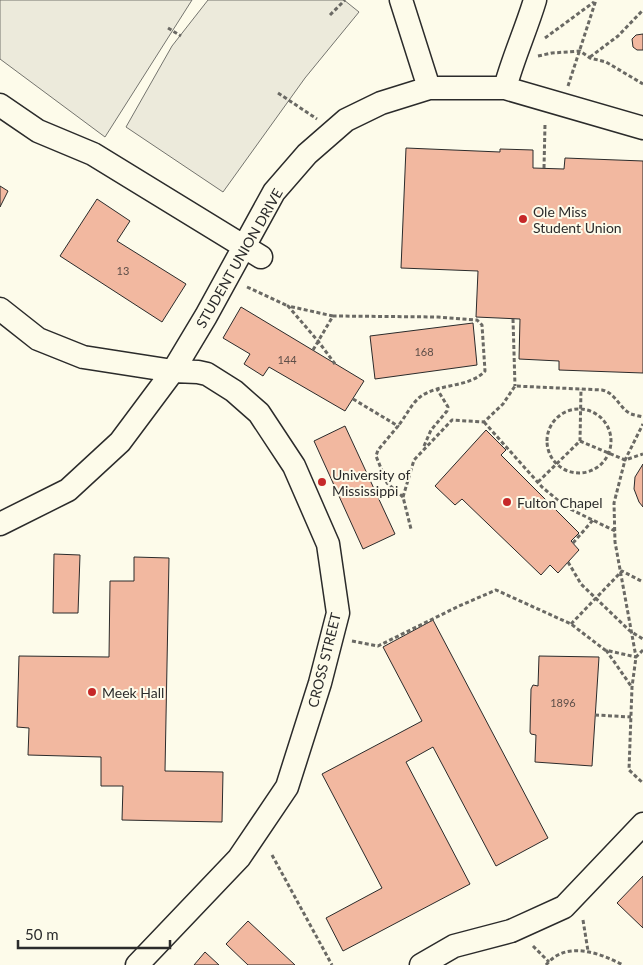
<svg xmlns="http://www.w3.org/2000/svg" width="643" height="965" viewBox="0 0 643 965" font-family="Lato,sans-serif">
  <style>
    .parking { fill: #eceadb; stroke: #74746e }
    .building { fill: #f2b8a0; stroke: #2b2b2b }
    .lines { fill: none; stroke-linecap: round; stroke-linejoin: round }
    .minor-casing { stroke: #2b2b2b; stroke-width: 25 }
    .path { stroke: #6a6964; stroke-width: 3; stroke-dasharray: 4 2.5; stroke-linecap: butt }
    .minor { stroke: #fdfbea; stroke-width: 22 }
    .poi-dot { fill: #c62828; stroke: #fdfbea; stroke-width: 2 }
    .labels { text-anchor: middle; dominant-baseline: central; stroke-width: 4; stroke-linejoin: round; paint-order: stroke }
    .number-label { font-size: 11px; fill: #5d4e48 }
    .poi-label { font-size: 14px; fill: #2b2b2b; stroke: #fdfbea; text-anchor: start }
    .street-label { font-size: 14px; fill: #2b2b2b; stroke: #fdfbea }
  </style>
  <rect width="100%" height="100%" fill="#fdfbea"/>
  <path class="parking" d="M0 0H192L105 137 0 59Z
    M208 0H344L359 12 305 78 223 192 126 127 172 46Z"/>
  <path class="building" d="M643 34V50H637L633 47 632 39 636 35Z
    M406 148 500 152V149L533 150V168L564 169 565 158 643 161V373L559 370V361L519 359 520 319 476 317 478 271 401 268Z
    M0 186 8 191 0 207Z
    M97 199 130 221 117 241 186 284 162 322 60 256Z
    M241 307 364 381 345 411 269 367 263 376 244 364 250 354 223 338Z
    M473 323 477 365 375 379 370 336Z
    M345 426 395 534 363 549 314 441Z
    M486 430 506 450 501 455 579 533 571 541 579 550 558 573 550 565 541 575 462 499 455 505 435 486Z
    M643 464V507L639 502 634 489 635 477Z
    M54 554 80 555 78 613H53Z
    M134 557 169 558 165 771 223 772 222 822 122 820 123 786H101V757L28 755 29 728 17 727 19 656 109 657 110 581H134Z
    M433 620 548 838 496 866 433 747 406 762 470 884 343 951 326 918 382 888 322 774 422 721 383 647Z
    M539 656 599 657 592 766 535 762 536 735 531 734 530 732 531 689 533 685 538 686Z
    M643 876V928L617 903Z
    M248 921 295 965H248L226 944Z
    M205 952 219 965H194Z"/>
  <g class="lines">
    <defs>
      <path id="minor" d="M401 0 429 88
        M505 88C513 58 526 30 535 0
        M0 105 38 131 93 154 261 257
        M0 309 38 339 83 357 173 371 198 372 207 374 234 391 259 413 294 466 328 544 338 613 320 683 287 787 239 858 137 965
        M0 524 68 490 120 442 173 371 206 316 274 192 307 154 346 120 381 103 429 88H505L643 128
        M421 965 454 946 511 931 564 907 643 824"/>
    </defs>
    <use href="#minor" class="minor-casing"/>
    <path class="path" d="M330 15 345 0
      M168 28 181 36
      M545 38 594 2
      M538 56 552 53 580 51 590 58 606 62 643 84
      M590 57 618 36 643 10
      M568 86 596 0
      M278 93 317 119
      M544 168 545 124
      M247 287 288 306
      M333 316 288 306 318 341 335 364
      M513 319 515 386
      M313 350 333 316 438 317 477 320 482 325 485 371C470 388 438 383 420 397 411 404 405 418 398 426
      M353 399 398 426 378 450 376 456 387 483 403 497 411 529
      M547 441a32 32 0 1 1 64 0a32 32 0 1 1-64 0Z
      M484 422 542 487 566 507 615 531
      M580 441 625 460 643 454
      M424 446 431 430 447 411 448 407 437 389
      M538 482 580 441 581 389
      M403 497 414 460 452 420 484 422 503 404 515 386 602 390C616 393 619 408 631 414 634 415 639 416 643 417
      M573 543 593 520
      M568 562 581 584 630 631 643 639
      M571 624 622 571 643 582
      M352 641 378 646 459 606 496 590 571 624 605 650 636 657 615 542 614 503 625 460 643 424
      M606 650 631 686
      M643 650 636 657 632 687 629 770 643 783
      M595 715 631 717
      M272 855 332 965
      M583 920 588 951
      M533 946 549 962
      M546 965C566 940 600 953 623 965"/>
    <use href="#minor" class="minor"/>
  </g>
  <g class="poi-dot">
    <circle cx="523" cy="219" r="5"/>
    <circle cx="322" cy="482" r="5"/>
    <circle cx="507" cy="502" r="5"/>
    <circle cx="92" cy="692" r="5"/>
  </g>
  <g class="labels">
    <g class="number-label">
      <text x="123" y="270">13</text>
      <text x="424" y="351">168</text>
      <text x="287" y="359">144</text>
      <text x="563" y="702">1896</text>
    </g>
    <g class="poi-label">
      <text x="533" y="211">Ole Miss<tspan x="533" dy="16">Student Union</tspan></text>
      <text x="332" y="474">University of<tspan x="332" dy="16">Mississippi</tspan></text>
      <text x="517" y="502">Fulton Chapel</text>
      <text x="102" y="692">Meek Hall</text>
    </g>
    <g class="street-label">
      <text transform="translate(239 258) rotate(-60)">STUDENT UNION DRIVE</text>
      <text transform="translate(324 660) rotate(-76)">CROSS STREET</text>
    </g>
  </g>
  <path d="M18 940v8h152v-8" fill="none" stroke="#2b2b2b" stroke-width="2.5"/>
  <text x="25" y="940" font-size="15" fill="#2b2b2b" stroke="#fdfbea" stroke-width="4" paint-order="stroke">50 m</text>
</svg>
